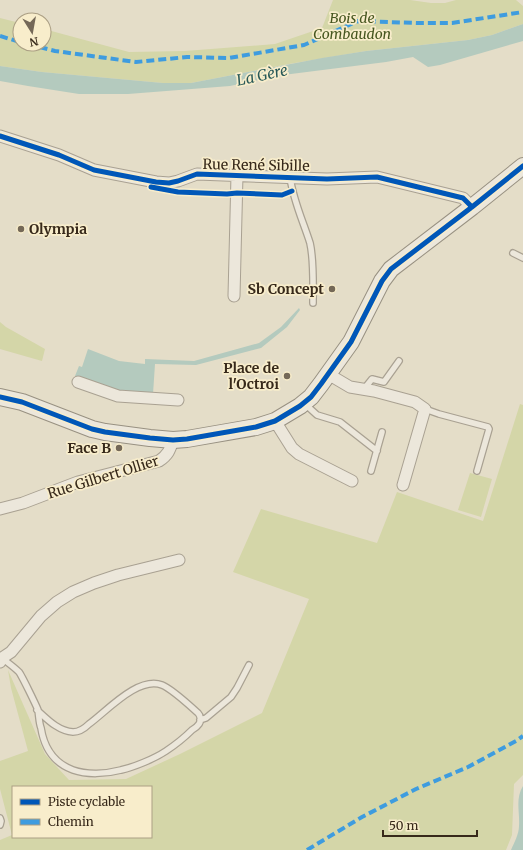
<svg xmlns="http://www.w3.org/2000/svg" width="523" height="850" viewBox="0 0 523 850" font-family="Merriweather,serif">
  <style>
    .green { fill: #d4d6a8; fill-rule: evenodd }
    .water { fill: #b4cabe }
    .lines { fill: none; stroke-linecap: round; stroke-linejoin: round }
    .service-casing { stroke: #a9a192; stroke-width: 8 }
    .minor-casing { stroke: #a9a192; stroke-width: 13 }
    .secondary-casing { stroke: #989182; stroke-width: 18 }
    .service { stroke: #ece7db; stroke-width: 5.5 }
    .minor { stroke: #ece7db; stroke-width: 11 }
    .secondary { stroke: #ece7db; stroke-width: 16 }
    .quiet { stroke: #3e9cdf; stroke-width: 4; stroke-dasharray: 8 4; stroke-linecap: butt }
    .cycleway-casing { stroke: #f8edcb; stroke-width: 8 }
    .cycleway { stroke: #0057b8; stroke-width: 5 }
    .poi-dot { fill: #746857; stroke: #f8edcb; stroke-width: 1.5 }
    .labels { text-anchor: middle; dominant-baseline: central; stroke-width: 3.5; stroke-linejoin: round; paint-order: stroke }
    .park-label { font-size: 14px; font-style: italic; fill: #46561f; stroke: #f8edcb }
    .street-label { font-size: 14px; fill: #37291a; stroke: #f8edcb }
    .poi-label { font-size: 14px; font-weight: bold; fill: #37291a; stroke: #f8edcb; text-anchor: end }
    .water-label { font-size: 15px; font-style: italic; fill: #285958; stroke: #f8edcb }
  </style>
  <rect width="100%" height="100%" fill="#e4ddc8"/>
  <path class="green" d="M333 0H410L431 3H445L456 0H516L523 6V24L492 35 468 40 366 51 289 64 191 83H163L42 72 0 66V18L20 23V44H44V29L129 52 185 51 275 44 322 28Z
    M0 322 6 327 45 349 42 361 0 349Z
    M520 404 523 405V775L514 784 512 835 506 850H0V840L12 835 0 789V761L28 751 11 688 8 670 45 754 69 780 126 779 180 754 262 713 309 599 233 572 261 509 377 543 397 492 483 521ZM13 787H151V837H13Z
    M470 473 492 479 481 517 458 510Z"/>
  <path class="water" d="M523 24V41L440 65 428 67 413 57 386 62 283 75 230 86 128 94H79L28 86 0 81V66L42 72 163 83H191L322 58 366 51 468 40 492 35Z
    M299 308 300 310 287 327 261 348 196 365 155 364 153 394 113 391 75 376 79 366 82 367 88 349 119 361 145 364V359L194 361 259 343 281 327Z
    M523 786V850H511C514 843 519 834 519 826 520 812 515 799 523 786Z"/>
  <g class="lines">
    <defs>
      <path id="service" d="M290 177C293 200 303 221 310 243 314 260 313 285 313 303
        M513 253 523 258
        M364 389 372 379 384 382 399 361
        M305 404 317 415 340 422 377 451
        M425 409 439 414 488 427 489 429 477 471
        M371 471 382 432
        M2 658C8 663 14 667 19 672 22 676 36 705 38 710 39 716 39 723 41 728 44 747 54 763 73 770 87 775 106 774 121 770 134 767 154 759 166 751 175 745 184 738 192 730 194 729 197 727 199 724 201 721 201 716 198 713 189 705 172 689 162 685 138 676 107 711 89 724 85 728 80 732 73 732 58 731 47 719 37 710
        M200 720 206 718 231 697 237 688 249 665
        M0 818 1 821 0 825"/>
      <path id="minor" d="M0 136 59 155 94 170 156 182 169 183 178 181 197 174 327 179 377 177 463 198 472 207
        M234 296 237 175
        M328 374 350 387 374 391 415 402 425 409 403 485
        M78 382 118 396 178 400
        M275 421 292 448 299 454 352 481
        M0 509 23 503 78 482 159 461C168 455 170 450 173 440
        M0 662 2 658 11 652 41 616 57 602 73 592 94 583 118 575 179 560"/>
      <path id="secondary" d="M0 397 22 402 92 429 105 432 150 438 173 440 187 439 256 427 275 421 300 406 311 397 321 384 351 342 382 281 391 269 472 207 523 166"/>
    </defs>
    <use href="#service" class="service-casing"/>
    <use href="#minor" class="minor-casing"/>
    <use href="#secondary" class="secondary-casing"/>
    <use href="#service" class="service"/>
    <use href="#minor" class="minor"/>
    <use href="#secondary" class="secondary"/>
    <path class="quiet" d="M0 36 20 42
      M28 44 55 51 136 62 187 57 229 58 304 45 358 21 417 23H452L523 12
      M307 850 362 817 416 789 468 767 516 741 523 736"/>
    <defs>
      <path id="cycleway" d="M0 136 59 155 94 170 156 182 169 183 178 181 197 174 327 179 377 177 463 198 472 207
        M151 187 178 192 227 194 237 193 282 195 292 191
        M0 397 22 402 92 429 105 432 150 438 173 440 187 439 256 427 275 421 300 406 311 397 321 384 351 342 382 281 391 269 472 207 523 166"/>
    </defs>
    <use href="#cycleway" class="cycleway-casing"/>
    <use href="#cycleway" class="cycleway"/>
  </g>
  <g class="poi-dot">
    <circle cx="21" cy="229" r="4"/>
    <circle cx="332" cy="289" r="4"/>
    <circle cx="287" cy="376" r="4"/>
    <circle cx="119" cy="448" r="4"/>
  </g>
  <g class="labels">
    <g class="park-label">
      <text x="352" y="18">Bois de<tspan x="352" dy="16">Combaudon</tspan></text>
    </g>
    <g class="street-label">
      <text transform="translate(256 165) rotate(1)">Rue René Sibille</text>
      <text transform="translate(103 477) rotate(-17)">Rue Gilbert Ollier</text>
    </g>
    <g class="poi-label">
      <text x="29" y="229" text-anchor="start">Olympia</text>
      <text x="324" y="289">Sb Concept</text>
      <text x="279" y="368">Place de<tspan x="279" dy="16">l'Octroi</tspan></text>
      <text x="111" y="448">Face B</text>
    </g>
    <g class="water-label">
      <text transform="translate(262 75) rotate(-12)">La Gère</text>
    </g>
  </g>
  <rect x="12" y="786" width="140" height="52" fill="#f8edcb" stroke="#ab9f84"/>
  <rect x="20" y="799" width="20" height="6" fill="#0057b8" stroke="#ab9f84"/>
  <text x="48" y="806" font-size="12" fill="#37291a">Piste cyclable</text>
  <rect x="20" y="819" width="20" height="6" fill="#3e9cdf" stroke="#ab9f84"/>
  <text x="48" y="826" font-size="12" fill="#37291a">Chemin</text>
  <g transform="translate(32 32) rotate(169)"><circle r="19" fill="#f8edcb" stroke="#ab9f84"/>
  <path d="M0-3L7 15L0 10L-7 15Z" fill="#746857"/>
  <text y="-6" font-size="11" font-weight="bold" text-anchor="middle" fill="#37291a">N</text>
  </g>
  <path d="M383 830v6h94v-6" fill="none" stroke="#37291a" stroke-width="2"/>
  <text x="389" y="830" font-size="12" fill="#37291a" stroke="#f8edcb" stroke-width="3" paint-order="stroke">50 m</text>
</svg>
